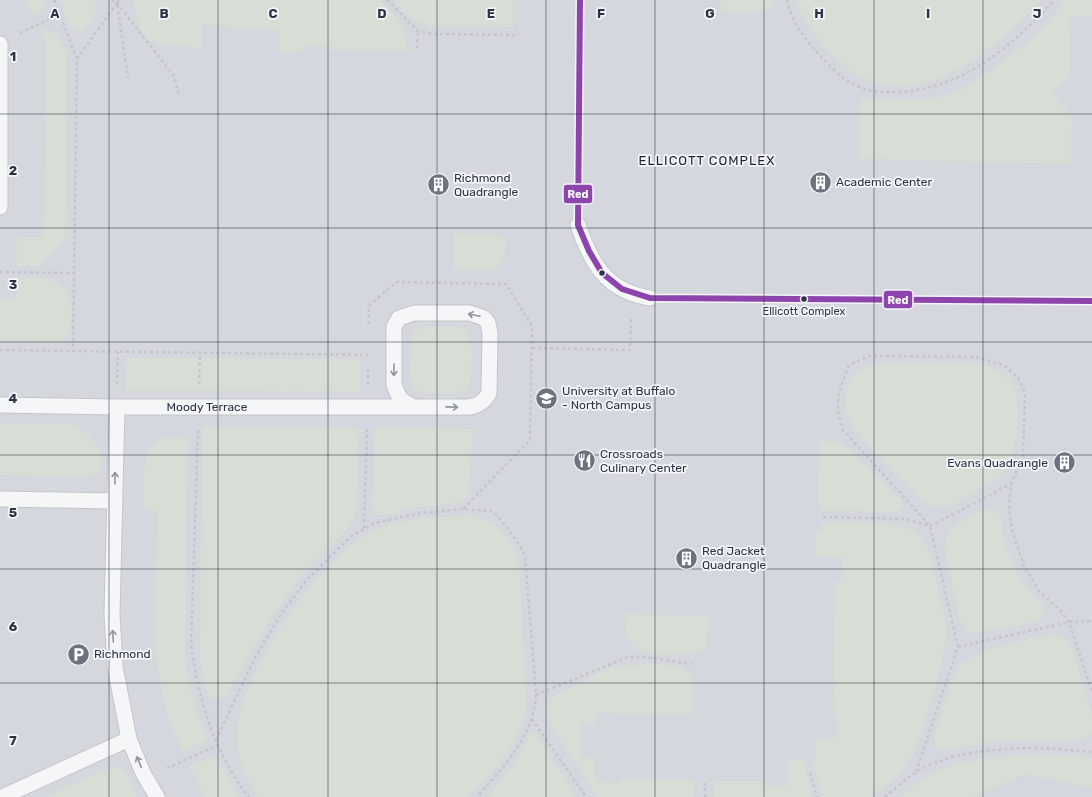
<svg xmlns="http://www.w3.org/2000/svg" width="1092" height="797" viewBox="0 0 1092 797" font-family="Rubik,sans-serif">
  <style>
    .built { fill: #d4d7dd }
    .green { fill: #d6ded6 }
    .lines { fill: none; stroke-linecap: round; stroke-linejoin: round }
    .service-casing { stroke: #c4c6c8; stroke-width: 17 }
    .path { stroke: #c5c6ca; stroke-width: 2.5; stroke-dasharray: 3 3; stroke-linecap: butt }
    .service { stroke: #f5f6f7; stroke-width: 15 }
    .bus-1-casing { stroke: #f4f6f9; stroke-width: 9 }
    .bus-1 { stroke: #8e44ad; stroke-width: 6 }
    .oneway { stroke: #90959e }
    .grid { fill: none; stroke: #2b3445; stroke-width: 1; stroke-opacity: 0.55 }
    .bus-dot { fill: #2b3445; stroke: #f4f6f9; stroke-width: 1.5 }
    .labels { text-anchor: middle; dominant-baseline: central; stroke-width: 3.5; stroke-linejoin: round; paint-order: stroke }
    .bus-label { font-size: 11px; fill: #2b3445; stroke: #f4f6f9 }
    .poi-label { font-size: 12px; fill: #2b3445; stroke: #f4f6f9; text-anchor: start }
    .street-label { font-size: 12px; fill: #2b3445; stroke: #f4f6f9 }
    .neighbourhood-label { font-size: 13px; letter-spacing: 1px; fill: #1d2536; stroke: #f4f6f9 }
    .grid-label { font-size: 13px; text-anchor: middle; font-weight: bold; fill: #2b3445; stroke: #f4f6f9; stroke-width: 3.5; stroke-linejoin: round; paint-order: stroke }
    .line-badge { stroke: #f4f6f9; stroke-width: 1.5 }
    .badge-label { font-size: 11px; text-anchor: middle; font-weight: bold; fill: #fff }
  </style>
  <rect width="100%" height="100%" fill="#e6e8ea"/>
  <path class="built" d="M0 0H1092V797H0Z"/>
  <path class="green" d="M26 0H46C46 9 41 12 34 16Z
    M62 0H95C98 12 92 27 80 32L72 29 65 17Z
    M134 0H380C398 18 407 25 407 51L330 50V46H303V52H279V30L229 29V26L202 25V49C192 47 159 45 152 41 139 35 134 13 134 0Z
    M394 0H513V27L430 26C414 21 403 13 394 0Z
    M721 0H775C767 19 738 12 721 12Z
    M796 0H1041C1009 38 940 95 887 86 867 82 849 71 835 57 817 41 804 23 796 0Z
    M1064 0H1092V16L1071 17 1070 76 1052 94 1072 115 1071 164 859 159 860 99 922 100 939 97 960 90 997 66 1029 41 1049 23Z
    M43 29C59 31 63 42 67 56L65 239 38 266H17V237H44L46 42 41 30Z
    M454 233 498 234V238H506C505 280 487 270 453 270Z
    M38 277C73 282 79 312 64 341L57 344 0 342V299H16L17 278Z
    M423 327C434 327 447 325 458 327 477 330 471 365 471 379 469 386 465 390 458 393H422L412 386 410 379 411 337 416 330Z
    M127 358 360 359V392L126 391Z
    M889 363H974C990 365 1006 372 1014 387 1022 402 1016 457 1006 471 999 478 959 503 949 506 939 509 931 507 923 502 904 482 852 435 846 411 843 402 845 392 849 384 856 366 871 364 889 363Z
    M0 424H70C92 429 117 468 89 477L0 475Z
    M202 426 359 428 357 504 353 520 339 539 315 560 292 588 266 627 226 696 215 700 208 698 200 661Z
    M375 427 473 429 469 489 466 497 458 503 413 508 387 515H376L372 504Z
    M163 438H188L185 659 194 704 208 740 182 752 168 718 157 667 155 642 157 511 144 510C145 489 138 446 163 438Z
    M819 441H840L900 499 902 506 899 510 893 512 822 511V505H818Z
    M987 508C1002 509 1002 519 1003 532 1004 541 1007 550 1011 559 1014 567 1018 577 1023 584 1029 593 1044 601 1044 613L1041 619 1024 625 973 634 968 632 960 621 945 551C945 546 945 540 947 535 951 526 977 510 987 508Z
    M469 516C495 517 514 540 519 564L527 707C522 740 492 774 468 797H258C244 776 235 756 237 730 242 670 318 560 371 532 400 517 438 517 469 516Z
    M822 522C848 523 899 517 919 536 931 548 933 568 937 584 940 600 946 618 946 634 946 658 919 750 905 767 896 778 883 788 871 797H822L812 760H816V739H836L837 715 833 714 835 581H841L842 557 815 556V532H822Z
    M625 614 709 616 706 647C693 658 642 659 632 645 625 636 625 625 625 614Z
    M1053 635 1064 638 1072 648 1092 714V735C1075 746 1029 739 1007 740 987 741 967 746 947 750L938 749 935 744V735C941 717 948 683 958 668 969 651 1032 637 1053 635Z
    M647 663C659 665 688 664 692 680 695 690 692 705 692 715L596 713 595 724H581V756L595 757V782L621 783V779L695 780 694 797H597L550 724 546 710 549 700 555 695 610 668Z
    M531 732H535L577 797H487L511 768Z
    M1025 755 1077 756 1092 759V788L1026 774 973 797H899C910 789 920 781 932 774 959 758 995 758 1025 755Z
    M215 756 240 797H205L204 795 189 766Z
    M788 759 804 760 812 797H714V781H763V786H788Z
    M112 766C127 767 132 785 137 797H45Z"/>
  <g class="lines">
    <defs>
      <g id="service">
        <path d="M0 44V207"/>
        <path d="M578 225C591 263 606 291 650 298"/>
        <path id="s1" d="M0 405 117 407H468C478 406 484 402 489 393L490 333 488 323 484 318 470 313H414L399 318 394 327V385L400 399 413 407"/>
        <path d="M117 407 112 615 115 667 129 739 143 773 157 797"/>
        <path d="M0 499 115 501"/>
        <path d="M2 797 129 739"/>
      </g>
    </defs>
    <use href="#service" class="service-casing"/>
    <path class="path" d="M54 0 77 59 73 351
      M119 0 117 3 128 78
      M387 0 418 31 434 34 519 35
      M787 0C792 24 807 41 823 59 831 67 842 79 853 84 868 92 883 93 900 92 962 89 1014 45 1054 0
      M117 3 174 76 179 96
      M20 33 60 14
      M417 48 418 31
      M77 59 117 3 111 0
      M0 272 74 273
      M369 324V306L396 282 506 284 532 326 530 440 463 509
      M532 348 630 350 631 317
      M0 350 368 355
      M117 384 118 352
      M199 384 200 353
      M368 384V369
      M198 430 191 644C199 700 213 751 249 797
      M823 517 906 519 930 526 1011 484
      M364 528 367 429
      M958 647 1069 622 1092 621
      M536 695 628 657H644L692 664
      M532 719 586 797
      M216 740 255 658 281 614 306 581 350 537 364 529 374 523 421 513 463 509 491 511 499 517 521 547 525 556 536 695C533 738 503 767 477 797
      M167 768 218 745
      M916 772 958 647 930 526 843 430C833 403 839 391 849 365L869 356 975 357 1004 365 1018 378 1025 393 1023 457 1011 484 1009 506 1012 530 1024 566 1039 591 1059 609 1069 622 1092 692
      M810 773 817 797
      M705 797V783
      M885 797C895 789 905 779 916 772 962 744 1040 746 1092 752"/>
    <use href="#service" class="service"/>
    <defs>
      <path id="bus-1" d="M580 0 578 225 589 251 602 273 622 289 650 298 1092 301"/>
    </defs>
    <use href="#bus-1" class="bus-1-casing"/>
    <use href="#bus-1" class="bus-1"/>
  </g>
  <defs><path id="oneway-shaft" d="M-6 0H5M1.5-3L5.5 0L1.5 3" fill="none" stroke-width="1.6" stroke-linecap="round" stroke-linejoin="round"/></defs>
  <g class="oneway">
    <use href="#oneway-shaft" transform="translate(474 315) rotate(-168)"/>
    <use href="#oneway-shaft" transform="translate(394 370) rotate(91)"/>
    <use href="#oneway-shaft" transform="translate(452 407) rotate(1)"/>
    <use href="#oneway-shaft" transform="translate(115 478) rotate(-89)"/>
    <use href="#oneway-shaft" transform="translate(113 636) rotate(-93)"/>
    <use href="#oneway-shaft" transform="translate(139 762) rotate(-113)"/>
  </g>
  <path class="grid" d="M109 0V797M218 0V797M328 0V797M437 0V797M546 0V797M655 0V797M764 0V797M874 0V797M983 0V797M0 114H1092M0 228H1092M0 342H1092M0 455H1092M0 569H1092M0 683H1092"/>
  <defs>
    <symbol id="building-disc" viewBox="-11 -11 22 22"><circle r="9.5" fill="#6c737f" stroke="#f4f6f9"/><path d="M-4-6H4V6H1V3H-1V6H-4ZM-2.5-4.3h1.7v1.8h-1.7ZM.8-4.3h1.7v1.8H.8ZM-2.5-1h1.7V.8h-1.7ZM.8-1h1.7V.8H.8Z" fill="#fff"/></symbol>
    <symbol id="university-disc" viewBox="-11 -11 22 22"><circle r="9.5" fill="#6c737f" stroke="#f4f6f9"/><path d="M0-5L7-2L0 1L-7-2ZM-4 1L0 2.5L4 1V4Q0 6-4 4Z" fill="#fff"/></symbol>
    <symbol id="restaurant-disc" viewBox="-11 -11 22 22"><circle r="9.5" fill="#6c737f" stroke="#f4f6f9"/><path d="M-5-6h1v4h1v-4h1v4h1v-4h1v5L-1.5 .5V6h-2V.5L-5-1ZM5-6V6H3V1.5H1.5Q1.5-4 5-6Z" fill="#fff"/></symbol>
    <symbol id="parking-disc" viewBox="-11 -11 22 22"><circle r="9.5" fill="#6c737f" stroke="#f4f6f9"/><path d="M-3.5-5.5H1a3.5 3.5 0 0 1 0 7H-1V5.5H-3.5ZM-1-3.4V-.6H.8a1.4 1.4 0 0 0 0-2.8Z" fill="#fff"/></symbol>
  </defs>
  <g fill-rule="evenodd">
    <use href="#building-disc" x="808" y="170" width="25" height="25"/>
    <use href="#building-disc" x="426" y="172" width="25" height="25"/>
    <use href="#university-disc" x="534" y="386" width="25" height="25"/>
    <use href="#restaurant-disc" x="572" y="448" width="25" height="25"/>
    <use href="#building-disc" x="1052" y="450" width="25" height="25"/>
    <use href="#building-disc" x="674" y="546" width="25" height="25"/>
    <use href="#parking-disc" x="66" y="642" width="25" height="25"/>
  </g>
  <g class="bus-dot">
    <circle cx="602" cy="273" r="3.5"/>
    <circle cx="804" cy="299" r="3.5"/>
  </g>
  <g class="labels">
    <g class="bus-label">
      <text x="804" y="311">Ellicott Complex</text>
    </g>
    <g class="poi-label">
      <text x="454" y="178">Richmond<tspan x="454" dy="14">Quadrangle</tspan></text>
      <text x="836" y="182">Academic Center</text>
      <text x="562" y="391">University at Buffalo<tspan x="562" dy="14">- North Campus</tspan></text>
      <text x="600" y="454">Crossroads<tspan x="600" dy="14">Culinary Center</tspan></text>
      <text x="1048" y="463" text-anchor="end">Evans Quadrangle</text>
      <text x="702" y="551">Red Jacket<tspan x="702" dy="14">Quadrangle</tspan></text>
      <text x="94" y="654">Richmond</text>
    </g>
    <g class="street-label">
      <text stroke="none"><textPath href="#s1" startOffset="207">Moody Terrace</textPath></text>
    </g>
    <g class="neighbourhood-label">
      <text x="707" y="160">ELLICOTT COMPLEX</text>
    </g>
  </g>
  <g class="grid-label">
    <text x="55" y="18">A</text>
    <text x="164" y="18">B</text>
    <text x="273" y="18">C</text>
    <text x="382" y="18">D</text>
    <text x="491" y="18">E</text>
    <text x="601" y="18">F</text>
    <text x="710" y="18">G</text>
    <text x="819" y="18">H</text>
    <text x="928" y="18">I</text>
    <text x="1037" y="18">J</text>
    <text x="13" y="61">1</text>
    <text x="13" y="175">2</text>
    <text x="13" y="289">3</text>
    <text x="13" y="403">4</text>
    <text x="13" y="517">5</text>
    <text x="13" y="631">6</text>
    <text x="13" y="745">7</text>
  </g>
  <g class="line-badge">
    <rect x="563" y="184" width="30" height="20" rx="4" fill="#8e44ad"/>
    <rect x="883" y="290" width="30" height="19" rx="4" fill="#8e44ad"/>
  </g>
  <g class="badge-label">
    <text x="578" y="198">Red</text>
    <text x="898" y="304">Red</text>
  </g>
</svg>
